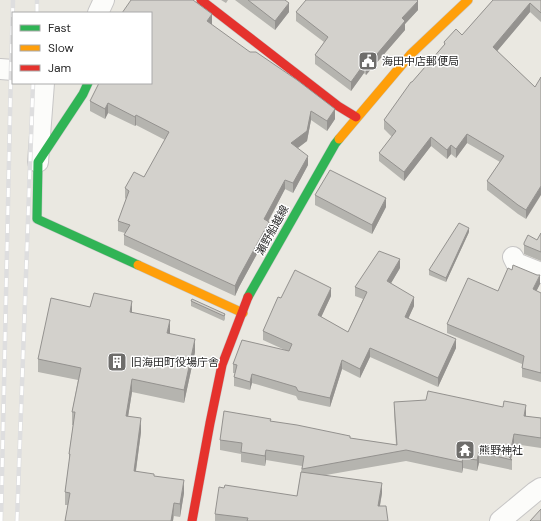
<svg xmlns="http://www.w3.org/2000/svg" width="541" height="521" viewBox="0 0 541 521" font-family="'DM Sans','Noto Sans JP',sans-serif">
  <style>
    .lines { fill: none; stroke-linecap: round; stroke-linejoin: round }
    .street-casing { stroke: #c7c6c6; stroke-width: 22 }
    .fast-casing { stroke: #c7c6c6; stroke-width: 10 }
    .slow-casing { stroke: #c7c6c6; stroke-width: 10 }
    .jam-casing { stroke: #c7c6c6; stroke-width: 10 }
    .street { stroke: #fcfcfa; stroke-width: 20 }
    .fast { stroke: #30b455; stroke-width: 9 }
    .slow { stroke: #ff9f0a; stroke-width: 9 }
    .jam { stroke: #e5322d; stroke-width: 9 }
    .rail-casing { stroke: #dededf; stroke-width: 4.5 }
    .rail { stroke: #fff; stroke-width: 3; stroke-dasharray: 9; stroke-linecap: butt }
    .wall { fill: #b5b4af }
    .shaded-wall { fill: #94928f }
    .building { fill: #d3d1cc; stroke: #94928f }
    .labels { text-anchor: middle; dominant-baseline: central; stroke-width: 3; stroke-linejoin: round; paint-order: stroke }
    .poi-label { font-size: 11px; fill: #2b2b2b; stroke: #fff; text-anchor: start }
    .street-label { font-size: 11px; fill: #2b2b2b; stroke: #fff }
  </style>
  <rect width="100%" height="100%" fill="#eae8e1"/>
  <g class="lines">
    <defs>
      <path id="street" d="M98 13 104 0
        M0 69 13 70
        M38 162 44 83
        M513 257 516 263 541 273
        M500 521 535 492 541 488"/>
      <path id="fast" d="M88 83 83 94 38 162 37 219 138 265
        M248 297 335 144 339 139"/>
      <path id="slow" d="M339 139 411 54 468 0
        M138 265 243 313"/>
      <path id="jam" d="M201 0 338 106 356 117
        M192 521 210 423 222 365 248 297"/>
    </defs>
    <use href="#street" class="street-casing"/>
    <use href="#fast" class="fast-casing"/>
    <use href="#slow" class="slow-casing"/>
    <use href="#jam" class="jam-casing"/>
    <use href="#street" class="street"/>
    <use href="#fast" class="fast"/>
    <use href="#slow" class="slow"/>
    <use href="#jam" class="jam"/>
    <defs>
      <path id="rail" d="M37 13V0
        M1 521 11 70 13 0
        M17 521 33 83"/>
    </defs>
    <use href="#rail" class="rail-casing"/>
    <use href="#rail" class="rail"/>
  </g>
  <path class="wall" d="M221 0H228L226 3Z
    M235 0H285L289 12 275 30Z
    M493 0H541V22L530 12 497 51 535 87 526 219 518 214 487 190V181L500 162 467 143 456 158 451 154 447 159 431 146 404 181 379 161V153L392 137 384 129V120L412 82 444 46V42L462 35Z
    M418 10 405 24V30L366 75 364 73 351 91 315 64V55L324 42 296 21V12Z
    M151 13 212 24 211 25 335 119 327 131 311 120 307 141 298 148 308 165 293 193 285 189 268 222 269 232 239 287 235 296 124 245V235L125 233 118 231V221L126 199 125 198V188L144 177 165 140 136 125 135 126 108 113 105 119 90 111V101L151 83Z
    M315 195 386 207 372 234 315 205Z
    M469 232 446 282 429 275V270Z
    M541 233V261L524 254V243L537 240Z
    M400 268 391 283 414 306 408 318 456 348 438 387 370 357 360 378 342 369 330 407 298 400 296 396 252 383 250 390 234 386V377L235 373H233V364L285 350 263 340V331L281 298 331 296 321 317 348 332 363 299 355 296V287Z
    M540 284 536 291 541 293V382L522 377V364L447 333V324L498 291Z
    M191 301 225 314V319L224 321 191 306Z
    M90 307 132 312 170 334 195 352 184 403 132 392 128 417 141 432 136 471 154 476 184 493 180 517 174 516 173 521H65L68 505H65V492L69 462V454L73 425H72V412L78 380 38 372V359Z
    M394 402 541 418V448L514 444 511 459 512 460V470L479 463 477 471 463 468 462 473 406 461 326 475 382 493 380 506 388 521H215V514L297 496 302 466 266 460 265 466 241 462V454L220 450V440L271 421 350 438 396 445 394 412Z"/>
  <path class="shaded-wall" d="M418 1V10L405 24V30L366 75V67L402 18Z
    M289 3V12L275 30V21Z
    M530 3V12L493 56V47Z
    M212 14V24L207 31V21Z
    M364 64V73L351 91V82Z
    M108 103V113L105 119V109Z
    M335 109V119L327 131V121Z
    M311 111V120L307 141 291 153V143Z
    M136 115V125L135 126V117Z
    M467 134V143L456 158V149Z
    M431 137V146L404 181V172Z
    M451 145V154L447 159V150Z
    M308 156V165L293 193V183Z
    M285 180V189L264 229V219Z
    M541 186V195L526 219V210Z
    M386 198V207L372 234V225Z
    M269 222V232L239 287 235 296V286L239 277Z
    M469 228V232L446 282V278Z
    M400 259V268L387 290V281Z
    M540 275V284L533 298V289Z
    M331 288V296L318 324V315Z
    M414 297V306L405 326V317Z
    M132 301V314L130 312Z
    M170 320V334L167 333Z
    M195 339V352L184 403V390Z
    M456 339V348L438 387V378Z
    M370 348V357L360 378V369Z
    M342 360V369L330 407V398Z
    M252 374V383L250 390V382Z
    M132 379V392L126 429V416Z
    M526 405V416H524Z
    M141 418V432L134 484V471Z
    M514 434V444L511 460 510 459V454Z
    M266 450V460L265 466V456Z
    M479 452V463L477 471V460Z
    M463 458V468L462 473V462Z
    M184 480V493L180 517V504Z
    M382 483V493L378 516V506Z
    M174 503 173 521H171Z"/>
  <path class="building" d="M131 0H193L212 14 207 21 250 52H256L297 80 335 109 327 121 311 111 307 131 291 143 308 156 293 183 285 180 264 219 269 222 239 277 235 286 124 235 130 225 118 221 129 191 125 188 134 172 144 177 169 132 136 115 135 117 108 103 105 109 90 101 99 83H151V13H122Z
    M248 0H285L289 3 275 21Z
    M306 0H417L418 1 402 18 405 21 366 67 364 64 351 82 315 55 328 37 296 12Z
    M493 0H541V13L530 3 493 47 535 87 541 77V186L526 210 518 205 487 181 504 156 467 134 456 149 451 145 447 150 431 137 404 172 379 153 396 131 384 120 411 82H412L445 44 444 42 456 29 462 35Z
    M330 170 386 198 372 225 315 195Z
    M459 223 469 228 446 278 429 270Z
    M541 233V252L524 245V243L528 235 537 240Z
    M379 251 400 259 387 281 414 297 405 317 456 339 438 378 370 348 360 369 342 360 330 398 298 391 296 387 252 374 250 382 234 377 237 365 233 364 242 340 289 351 292 344 263 331 278 297 281 298 295 270 331 288 318 315 348 332 367 292 355 287Z
    M513 265 537 275H540L533 289 541 293V373L522 368 524 356 447 324 468 278 498 291 508 268 512 270Z
    M94 293 132 301 130 312 170 320 167 333 195 339 184 390 132 379 126 416 141 418 134 471 154 474V476L184 480 180 504 174 503 171 521H65L70 493 65 492 70 454H69L75 412H72L81 368 38 359 51 298 90 307Z
    M192 299 225 314 224 316 191 301Z
    M428 391 503 407 504 401 526 405 524 416 541 418V438L514 434 510 454H506L512 460 479 452 477 460 463 458 462 462 406 450 302 469 304 456 266 450 265 456 241 452 242 443 220 440 224 411 271 419 270 421 297 425 350 436V438L397 445 394 402 426 400Z
    M301 472 382 483 378 506H386L388 521H247L248 518 215 514 219 487 224 488 225 485 297 496Z
    M541 509V521H530Z"/>
  <defs>
    <symbol id="civic-square" viewBox="-11 -11 22 22"><rect x="-9" y="-9" width="18" height="18" rx="4" fill="#6e6d6b" stroke="#fff"/><path d="M-.6-6.5H3V-4.5H.6V-3L4-1V1h2V6H-6V1h2V-1L-.6-3ZM-1.2 2.5V6h2.4V2.5Z" fill="#fff"/></symbol>
    <symbol id="building-square" viewBox="-11 -11 22 22"><rect x="-9" y="-9" width="18" height="18" rx="4" fill="#6e6d6b" stroke="#fff"/><path d="M-4-6H4V6H1V3H-1V6H-4ZM-2.5-4.3h1.7v1.8h-1.7ZM.8-4.3h1.7v1.8H.8ZM-2.5-1h1.7V.8h-1.7ZM.8-1h1.7V.8H.8Z" fill="#fff"/></symbol>
    <symbol id="temple-square" viewBox="-11 -11 22 22"><rect x="-9" y="-9" width="18" height="18" rx="4" fill="#6e6d6b" stroke="#fff"/><path d="M0-6L5-2H3V0L6.5 2.5H4V6H1.5V3h-3V6H-4V2.5H-6.5L-3 0V-2H-5Z" fill="#fff"/></symbol>
  </defs>
  <g fill-rule="evenodd">
    <use href="#civic-square" x="357" y="50" width="22" height="22"/>
    <use href="#building-square" x="106" y="351" width="22" height="22"/>
    <use href="#temple-square" x="454" y="439" width="22" height="22"/>
  </g>
  <g class="labels">
    <g class="poi-label">
      <text x="382" y="61">海田中店郵便局</text>
      <text x="131" y="362">旧海田町役場庁舎</text>
      <text x="479" y="450">熊野神社</text>
    </g>
    <g class="street-label">
      <text transform="translate(272 230) rotate(-61)">瀬野船越線</text>
    </g>
  </g>
  <rect x="12" y="12" width="140" height="72" fill="#ffffff" stroke="#aaaaaa"/>
  <rect x="20" y="25" width="20" height="6" fill="#30b455" stroke="#aaaaaa"/>
  <text x="48" y="32" font-size="12" fill="#2b2b2b">Fast</text>
  <rect x="20" y="45" width="20" height="6" fill="#ff9f0a" stroke="#aaaaaa"/>
  <text x="48" y="52" font-size="12" fill="#2b2b2b">Slow</text>
  <rect x="20" y="65" width="20" height="6" fill="#e5322d" stroke="#aaaaaa"/>
  <text x="48" y="72" font-size="12" fill="#2b2b2b">Jam</text>
</svg>
